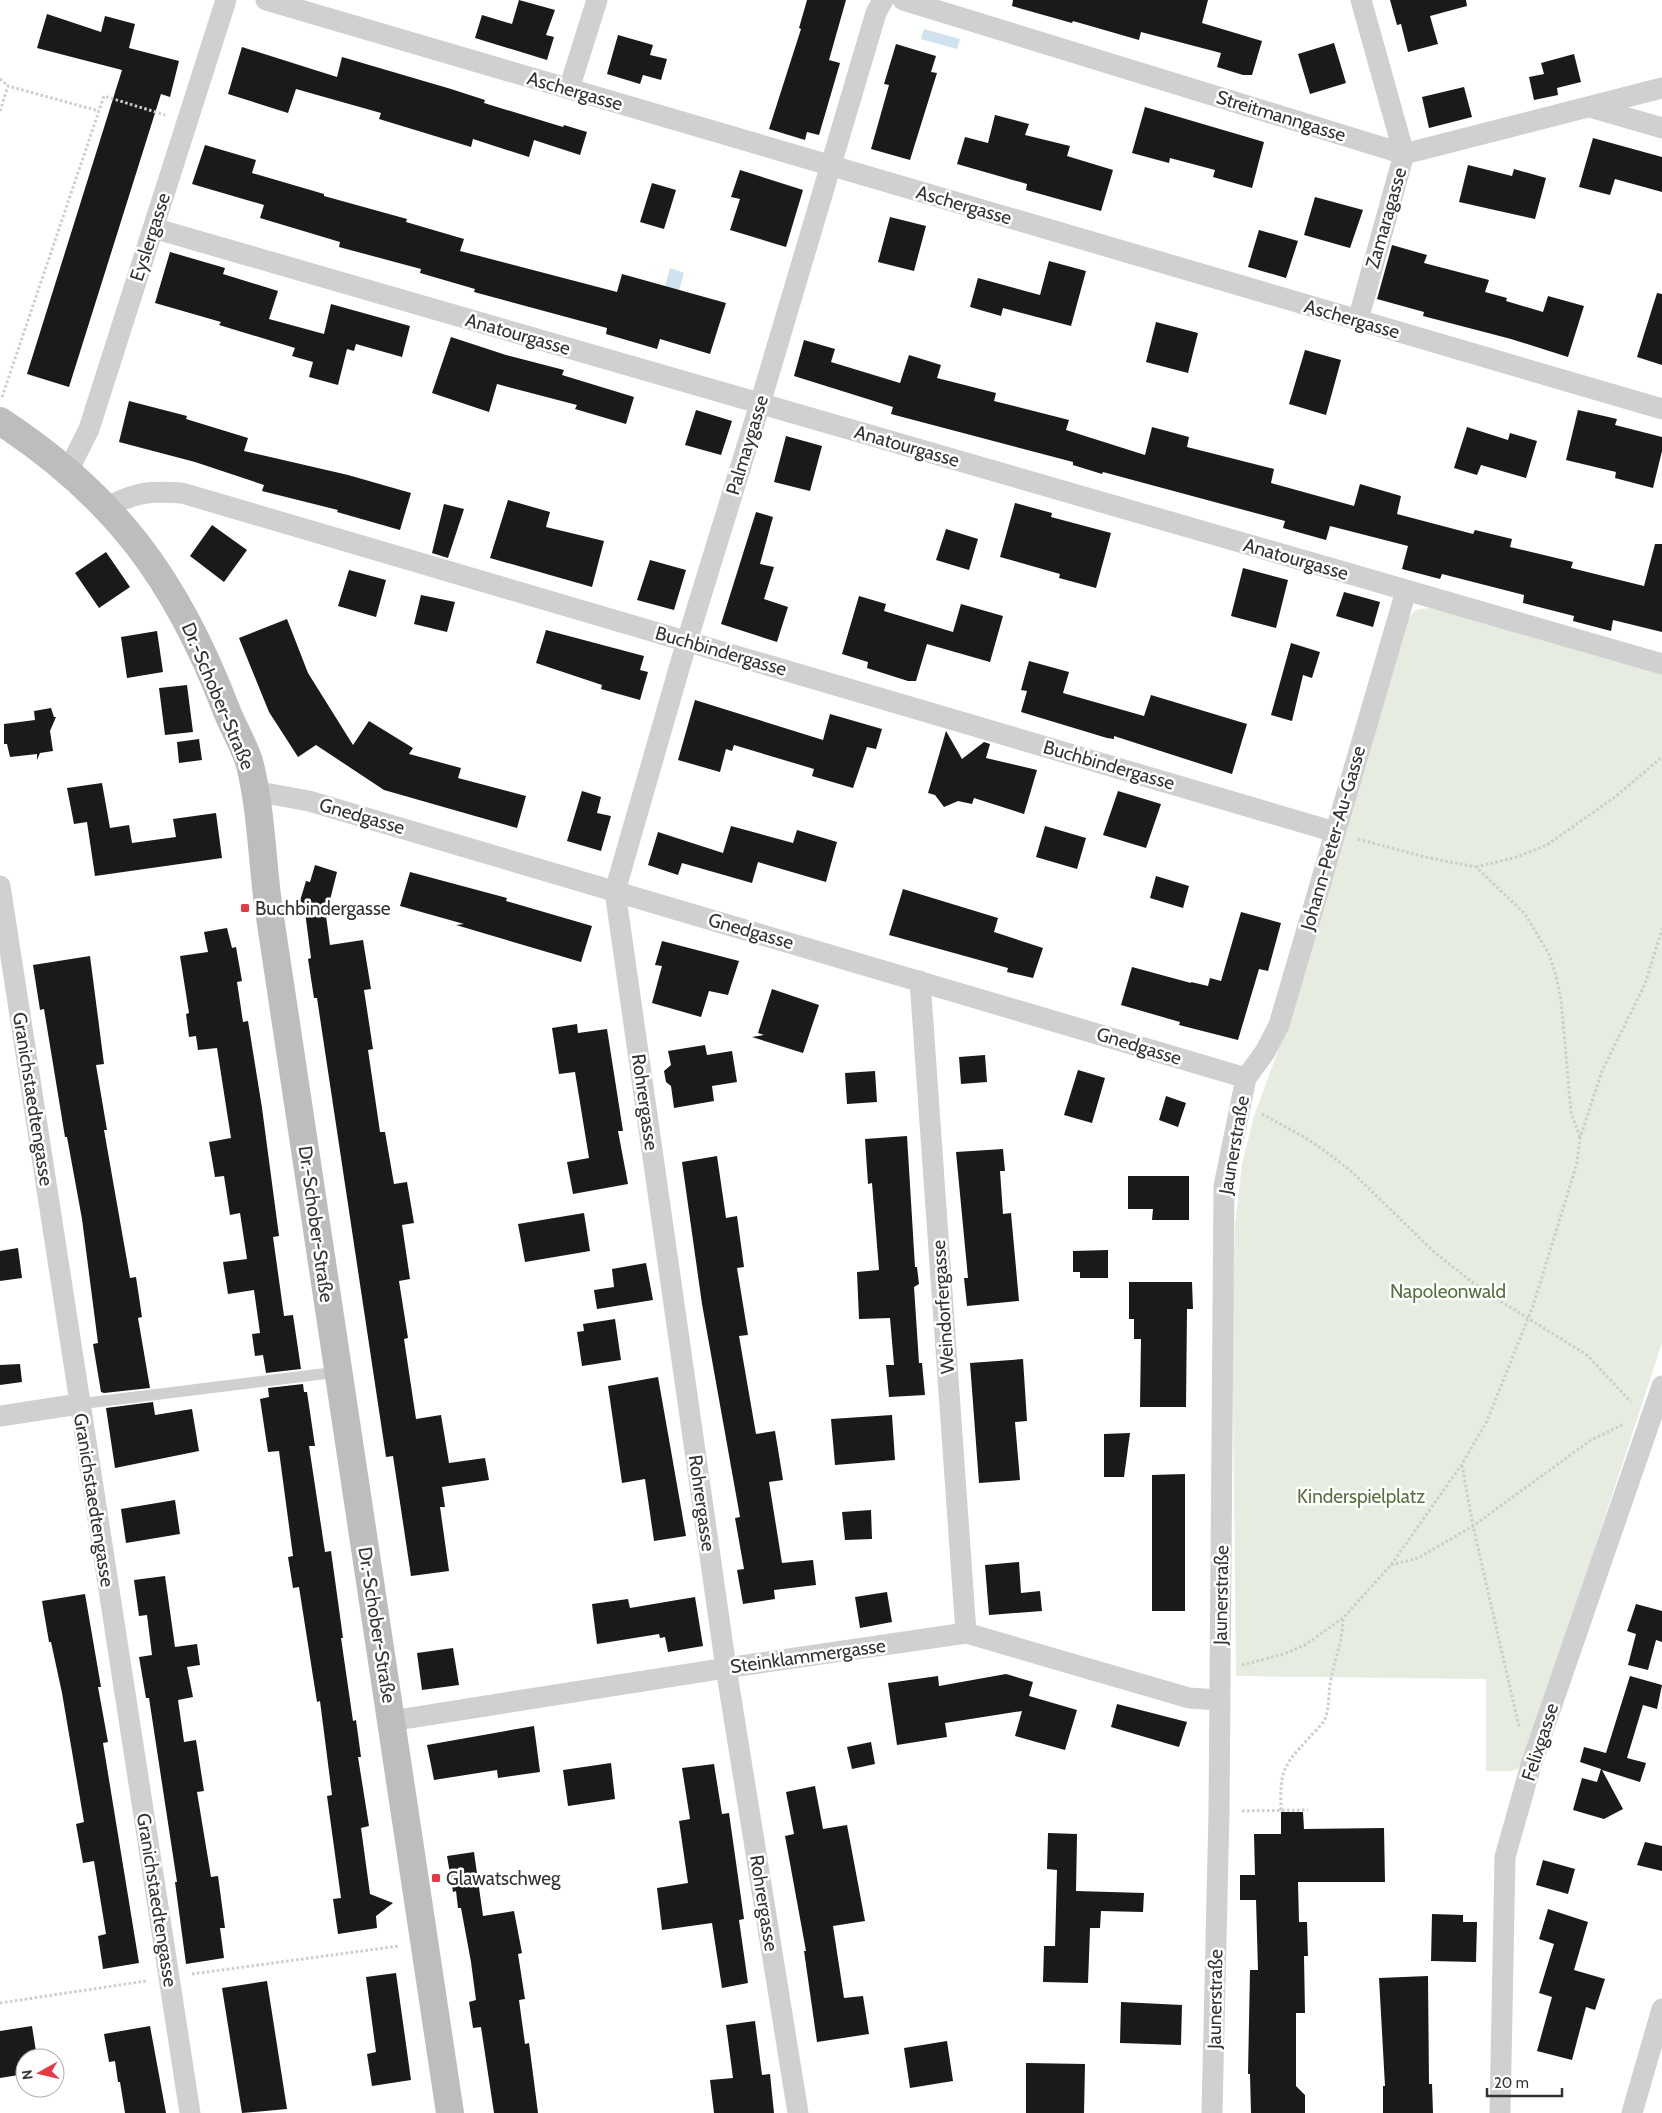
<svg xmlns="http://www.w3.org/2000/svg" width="1662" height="2113" viewBox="0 0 1662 2113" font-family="Cabin,sans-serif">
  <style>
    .green { fill: #e6ecdf }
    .water { fill: #cfe2ee }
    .building { fill: #1a1a1a }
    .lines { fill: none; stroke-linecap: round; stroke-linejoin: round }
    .path { stroke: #cdcdcd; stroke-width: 3; stroke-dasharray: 2.5 2.5; stroke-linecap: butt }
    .lane { stroke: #d0d0d0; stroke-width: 11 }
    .street { stroke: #d0d0d0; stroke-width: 21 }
    .secondary { stroke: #bdbdbd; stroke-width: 28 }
    .poi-dot { fill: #e63946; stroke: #fff; stroke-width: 2 }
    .labels { text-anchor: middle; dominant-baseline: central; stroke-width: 5; stroke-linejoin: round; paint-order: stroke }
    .street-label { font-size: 19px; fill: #333; stroke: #fff }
    .poi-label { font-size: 19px; fill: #333; stroke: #fff; text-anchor: start }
    .park-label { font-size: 19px; fill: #56703f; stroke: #fff }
  </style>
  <rect width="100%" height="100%" fill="#fff"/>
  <path class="green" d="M1429 608 1467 617 1662 674V1343L1544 1703 1520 1768 1512 1771H1486V1679L1236 1676 1232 1302 1235 1225 1242 1164 1254 1116 1294 1007 1408 618 1416 610Z"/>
  <path class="water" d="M924 29 960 39 957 49 921 39Z
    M670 268 684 273 676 301 662 297Z"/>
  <path class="building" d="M519 0 555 10 546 35 554 37 547 60 475 38 482 15 512 24Z
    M807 0H846L829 60 840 63 819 135 807 132 805 140 769 129 801 29 799 28Z
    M1013 0H1208L1202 23 1262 41 1252 75H1243L1217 67 1221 53 1141 32 1139 40 1073 21 1072 23 1012 6Z
    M1390 0H1466L1467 6 1430 16 1438 44 1408 52 1401 24 1397 25Z
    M47 14 101 32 105 16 135 24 129 48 179 61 170 97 161 94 69 387 27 374 122 70 37 48Z
    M618 35 653 45 650 55 667 59 661 80 643 75 640 84 607 74Z
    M1334 43 1346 83 1310 94 1298 54Z
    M896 44 936 56 931 72 937 73 910 160 871 149 889 85 884 84Z
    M242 47 337 77 342 57 451 89 485 100 484 103 563 127 564 125 587 132 580 155 534 140 529 157 473 139 471 147 379 119 381 113 296 89 288 113 228 94Z
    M1574 54 1581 82 1557 88 1558 95 1534 100 1529 77 1544 74 1541 63Z
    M1464 87 1472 117 1429 128 1422 97Z
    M1145 107 1264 142 1252 188 1213 177 1215 170 1170 158 1169 163 1132 153Z
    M995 115 1029 124 1025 135 1070 146 1067 156 1113 170 1101 211 1026 190 1027 184 957 164 965 137 988 143Z
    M1593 138 1662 157V192L1615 179 1610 195 1579 187Z
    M205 145 256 160 252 173 324 194V196L407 219 406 222 464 239 460 251 617 292 622 274 726 303 710 354 660 339 657 349 606 334 607 328 474 292 475 289 420 273 421 269 339 247 340 242 260 218 264 205 192 184Z
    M1468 165 1512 176 1514 169 1546 178 1535 219 1459 202Z
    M740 170 803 190 786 247 730 230 740 199 731 197Z
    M652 183 676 190 664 229 640 222Z
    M1315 197 1363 210 1350 248 1304 235Z
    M890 217 926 226 914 271 878 262Z
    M1259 230 1298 241 1286 278 1248 267Z
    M1392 245 1427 255 1424 263 1489 280 1485 292 1507 298 1506 301 1543 312 1548 296 1584 306 1568 357 1511 339 1423 316 1424 312 1377 299Z
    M170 252 225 268 223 274 278 291 269 319 324 334 331 304 410 326 402 357 356 344 354 351 347 349 338 385 309 377 313 362 292 356 295 348 219 325 221 322 155 303Z
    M1049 261 1086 271 1071 326 1003 308 1001 316 970 307 978 278 1040 295Z
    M1657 293 1662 294V365L1637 357Z
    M1156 322 1198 333 1188 373 1146 362Z
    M451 337 506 355 564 370 562 375 634 397 626 424 575 409 577 405 497 384 489 412 432 393Z
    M804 340 835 349 831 362 900 383 909 355 941 365 937 378 996 393 994 401 1069 420 1066 430 1145 455 1152 427 1189 437 1187 447 1274 469 1271 483 1354 506 1360 484 1401 496 1397 514 1473 534 1475 530 1512 539 1510 547 1573 562 1571 568 1644 586 1655 544H1662V632L1613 620 1611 631 1573 621 1574 616 1523 603 1524 595 1442 574 1440 579 1402 569 1408 546 1330 526 1326 540 1283 528 1285 521 1103 472 1102 474 1073 465V462L891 414 893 407 794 376Z
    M1305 350 1341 360 1326 415 1289 404Z
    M129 401 187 416 186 419 248 438 244 451 348 475 411 493 400 530 337 512 338 510 262 491 264 485 195 462 119 442Z
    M696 410 732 421 721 455 685 445Z
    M1578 410 1617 419 1615 425 1662 437V451L1653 488 1615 478 1616 472 1566 460Z
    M1467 427 1508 440 1510 433 1537 441 1526 478 1481 465 1477 475 1454 468Z
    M786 436 822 446 810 491 774 482Z
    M508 500 550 512 546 527 604 541 592 587 490 558Z
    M1015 503 1052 513 1051 517 1111 533 1096 588 1059 578 1060 574 1000 557Z
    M444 504 464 509 448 558 432 553Z
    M756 512 773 517 760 564 774 567 764 599 788 607 777 642 721 624Z
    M212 525 247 550 224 582 190 556Z
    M946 529 978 539 969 570 936 560Z
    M106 552 130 587 99 608 75 573Z
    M650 560 686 570 674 610 637 600Z
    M1243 568 1288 580 1276 628 1231 616Z
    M349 570 386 580 376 617 338 606Z
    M1344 592 1380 602 1373 627 1336 616Z
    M421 595 455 602 447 632 414 624Z
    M859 596 886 604 884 611 953 632 961 604 1003 616 990 662 927 644 916 681H908L867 668 868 662 842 654Z
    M287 619 308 673 353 745 369 721 413 748 409 754 461 768 458 778 526 796 517 828 384 790 316 745 298 757 269 712 239 638Z
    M546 630 644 656 640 670 648 672 640 700 601 689 602 685 536 663Z
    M157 631 163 672 127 678 121 637Z
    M1291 643 1320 652 1312 678 1303 675 1292 721 1271 715Z
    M1029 661 1069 672 1063 693 1144 716 1151 695 1247 724 1232 774 1114 736V739L1107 738 1021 712 1027 691 1021 690Z
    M187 685 193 732 165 735 159 688Z
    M695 700 823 740 830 714 882 729 876 749 867 747 853 788 812 776 814 769 734 745 732 751 726 749 720 772 678 760Z
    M51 708 54 717H56L50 731 53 751 40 753 37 760V754L10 757 7 744H4V724L35 720 34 711Z
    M946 731 962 759 984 742 990 744 986 758 1037 770 1024 814 974 798 972 804 958 801 944 807 935 795 928 793Z
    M199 739 202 760 179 763 177 742Z
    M102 783 110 828 129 825 132 843 176 837 173 819 216 813 222 858 95 876 87 822 74 824 67 788Z
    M582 791 601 797 597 813 611 816 601 851 567 841Z
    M1118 791 1161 804 1146 848 1103 835Z
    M731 826 793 843 797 830 837 842 826 882 758 862 752 883 682 863 678 875 648 865 658 832 723 853Z
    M1045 826 1086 838 1077 869 1036 857Z
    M315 865 337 872 326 916 330 945 363 940 371 989 364 990 373 1049 368 1050 380 1132H385L394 1184 407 1182 414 1223 402 1225 410 1279 399 1281 408 1338 404 1339 416 1419 441 1415 449 1463 485 1458 489 1480 442 1487 445 1507H440L449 1571 411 1576 393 1456 386 1457 317 998H314L308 959 311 958 304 904 300 901 306 881 310 882Z
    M410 872 507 898 506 901 592 926 581 962 456 925 464 924 400 906Z
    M1156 876 1189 886 1183 908 1150 898Z
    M903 889 998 918 994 932 1043 948 1033 978 1007 972 1008 968 889 935Z
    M1241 912 1281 923 1268 971 1259 969 1238 1040 1179 1025 1180 1022 1121 1005 1132 967 1191 983V982L1208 986 1210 978 1221 981Z
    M227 928 232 948 236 947 242 981 237 982 243 1022 248 1021 262 1108 279 1236 273 1237 284 1316 293 1315 301 1369 266 1373 263 1355 255 1356 252 1334 260 1333 254 1290 228 1294 223 1262 247 1259 240 1213 230 1215 224 1176 215 1177 209 1142 231 1138 217 1048 198 1050 196 1036 189 1037 186 1014 189 1013 180 956 208 952 204 932Z
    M662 941 739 961 728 995 709 991 701 1017 652 1003 662 966 655 965Z
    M90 956 104 1064 96 1065 107 1130H104L130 1278 136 1277 142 1317 138 1318 150 1388 104 1393 101 1392 93 1344 98 1343 82 1219 67 1137H65L44 1009 40 1010 33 965Z
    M772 989 819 1005 803 1053 752 1037 764 1035 758 1033Z
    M577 1024 578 1033 607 1029 623 1131H618L628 1184 573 1194 567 1162 589 1158 575 1072 559 1074 552 1028Z
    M705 1045 707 1055 732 1051 737 1082 712 1086 714 1101 674 1108 671 1086 666 1082 664 1071 671 1065 668 1051Z
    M985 1055 987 1082 961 1084 959 1057Z
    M1078 1070 1105 1078 1092 1123 1064 1115Z
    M875 1071 877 1102 847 1104 845 1073Z
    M1166 1096 1186 1103 1178 1127 1159 1120Z
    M907 1136 915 1267H917L919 1284 914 1287 919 1363H922L925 1395 889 1397 886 1365H894L890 1318 859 1319 857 1272 879 1270 872 1183 868 1184 865 1139Z
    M1003 1149 1005 1171H1000L1003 1214 1011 1213 1019 1301 967 1306 964 1278H968L956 1152Z
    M717 1156 726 1218 737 1216 744 1267 737 1268 748 1335 739 1336 756 1434 775 1431 783 1480 769 1482 782 1563 813 1560 816 1585 774 1590 775 1599 743 1604 737 1570 744 1569 735 1518 740 1517 702 1304 682 1162Z
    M1128 1176H1189V1220H1152L1153 1209H1128Z
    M584 1213 590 1251 525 1262 518 1224Z
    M18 1248 22 1278 0 1281V1251Z
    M1108 1250V1278H1080V1272H1073V1251Z
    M646 1263 653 1300 597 1309 594 1290 614 1287 612 1269Z
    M1129 1282H1192L1193 1309H1187L1186 1407H1140L1141 1339H1134V1319H1129Z
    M615 1319 621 1360 582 1366 577 1332 584 1331 583 1324Z
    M1023 1359 1027 1421 1015 1422 1020 1480 979 1483 970 1363Z
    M20 1364 22 1382 0 1385V1365Z
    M658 1377 686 1536 654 1541 645 1479 622 1483 608 1386Z
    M303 1384 304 1392H307L315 1446H309L325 1552 331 1551 343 1638H341L353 1721 356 1720 361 1757H358L369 1826 361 1828 370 1894 393 1903 376 1916 377 1928 338 1934 333 1899 341 1898 327 1796 332 1795 320 1701 317 1702 299 1587 293 1588 288 1557 293 1556 279 1451 268 1452 260 1399 269 1397 268 1388Z
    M153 1402 155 1415 192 1409 199 1451 115 1468 106 1408Z
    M892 1415 895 1460 835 1465 831 1419Z
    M1130 1433 1124 1477H1104V1434Z
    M1185 1474V1611H1152V1475Z
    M175 1500 180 1534 126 1543 121 1509Z
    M871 1510 872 1539 845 1540 842 1512Z
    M1019 1562 1021 1593 1040 1591 1042 1611 989 1615 985 1565Z
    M165 1576 175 1647 197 1644 200 1665 187 1667 193 1697 178 1700 184 1742 196 1740 204 1791 197 1792 211 1877 218 1876 225 1928H220L224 1958 186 1964 175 1882H177L149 1698H146L139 1657 152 1655 147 1615 139 1616 134 1580Z
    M887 1592 892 1622 860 1628 855 1597Z
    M85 1594 101 1687H98L108 1742 103 1743 139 1963 103 1969 98 1936 106 1934 94 1861 83 1863 76 1824 84 1822 62 1693 51 1642H49L42 1601Z
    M695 1597 703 1646 668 1652 665 1637 660 1638 659 1634 597 1644 592 1604 628 1599 630 1608Z
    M1636 1604 1662 1611V1642L1656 1640 1648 1670 1628 1665 1636 1634 1627 1631Z
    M453 1648 459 1685 422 1690 417 1653Z
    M1006 1674 1033 1682 1029 1696 1077 1710 1065 1750 1015 1736 1022 1711 945 1723 947 1737 897 1745 888 1683 938 1676 939 1686Z
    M1630 1676 1662 1685 1657 1709 1643 1705 1627 1758 1646 1763 1640 1782 1602 1770 1623 1809 1604 1819 1573 1810 1582 1778 1597 1782 1601 1769 1580 1762 1584 1747 1606 1753Z
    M1117 1704 1187 1722 1179 1747 1111 1727Z
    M534 1726 540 1772 498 1778 497 1770 434 1780 427 1745Z
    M871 1742 875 1764 852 1769 847 1747Z
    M611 1763 615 1799 568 1806 563 1770Z
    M714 1764 722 1814 729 1813 744 1919 739 1920 748 1983 722 1988 712 1923 662 1930 657 1888 688 1883 679 1821 690 1819 682 1768Z
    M815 1786 823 1829 847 1825 865 1921 833 1926 844 1998 863 1996 869 2034 817 2042 804 1951H806L785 1836 794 1834 786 1792Z
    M1281 1812H1303L1304 1829 1384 1828 1385 1882H1298L1299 1922H1307L1308 1956H1304L1305 2013H1296V2086L1305 2095V2113H1251L1250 2074H1248L1250 1970H1258L1256 1900H1240V1875H1255L1254 1834H1281Z
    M1048 1833 1077 1834 1076 1891 1144 1893 1143 1912 1101 1911 1100 1928H1090L1088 1983 1043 1982 1044 1946H1055L1057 1870 1047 1869Z
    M1645 1842 1662 1846V1871L1637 1865Z
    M474 1852 483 1916 514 1911 522 1953 518 1954 525 1999 519 2000 525 2044 529 2043 538 2113H494L481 2027 473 2028 469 2002 476 2000 471 1962 461 1908H458L456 1891 453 1892 447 1856Z
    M1543 1860 1575 1869 1568 1894 1536 1885Z
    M1548 1909 1588 1922 1574 1970 1605 1979 1595 2010 1586 2007 1572 2060 1537 2051 1552 1997 1539 1993 1554 1944 1539 1939Z
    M1432 1914 1463 1915V1922H1477L1476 1962 1431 1961Z
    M396 1973 411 2080 372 2086 367 2054 376 2052 366 1977Z
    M1428 1976 1429 2084H1432L1433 2113H1383V2086H1385L1379 1978Z
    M267 1981 287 2109 242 2113 222 1988Z
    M1121 2002 1182 2005 1181 2045 1120 2043Z
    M755 2021 762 2075 770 2074 774 2113H714L710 2080 733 2078 726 2025Z
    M32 2026 37 2058H25V2074L0 2078V2031Z
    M150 2026 166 2113H125L120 2082H118L115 2061 109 2062 104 2034Z
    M947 2041 953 2081 910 2088 904 2048Z
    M1026 2063 1085 2064 1084 2113H1026Z"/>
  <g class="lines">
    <path class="path" d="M0 79 8 86
      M0 111 8 86 99 111
      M2 397 104 96 165 115
      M1358 839 1425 857 1476 867 1525 914 1549 954 1556 976 1561 999 1571 1112 1580 1138
      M1476 867 1517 857 1547 845 1615 797 1662 757
      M1262 1114 1304 1137 1329 1154 1351 1171 1434 1252 1481 1289 1587 1355 1631 1402
      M1462 1465 1473 1526 1519 1727
      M1391 1565 1418 1558 1473 1526 1591 1440 1624 1424
      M1242 1665 1284 1654 1305 1645 1343 1618 1391 1565 1462 1464 1487 1421 1533 1306 1577 1163 1580 1138 1602 1071 1645 984 1662 929
      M1281 1810C1280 1771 1282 1767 1309 1738 1313 1733 1320 1727 1324 1721 1330 1708 1328 1693 1331 1679 1335 1659 1343 1639 1343 1619
      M1242 1811 1308 1810
      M192 1974 399 1946
      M0 2003 146 1981"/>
    <path class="lane" d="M79 1404 338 1372"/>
    <path class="street" d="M266 0 1662 409
      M903 0 1404 154 1662 88
      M569 89 597 0
      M1593 108 1662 128
      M153 228 1662 664
      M1358 320 1404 154 1361 0
      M68 471 89 429 226 0
      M107 507C137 492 148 491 182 493L1335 832
      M254 791 309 801 1246 1078
      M0 886 190 2113
      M920 981 966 1633
      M0 1416 79 1404
      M391 1721 726 1668 966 1633 1189 1698 1219 1700
      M798 2113 726 1668 615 891 687 641 760 404 876 13 883 0
      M1212 2113 1219 1812 1224 1186 1246 1078 1265 1052 1279 1025 1406 591
      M1500 2113 1505 1857 1531 1765 1662 1386
      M1632 2113 1662 2009"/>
    <path class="secondary" d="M0 421C116 497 177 581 226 709 233 728 245 746 250 765 261 810 262 858 268 904L450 2113"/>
  </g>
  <g class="poi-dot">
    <rect x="240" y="903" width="10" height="10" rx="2.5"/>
    <rect x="431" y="1873" width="10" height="10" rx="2.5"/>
  </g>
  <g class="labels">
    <g class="street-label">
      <text transform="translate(575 91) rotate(16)">Aschergasse</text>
      <text transform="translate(1281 116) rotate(17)">Streitmanngasse</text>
      <text transform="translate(964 205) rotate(16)">Aschergasse</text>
      <text transform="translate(1386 218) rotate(-74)">Zamaragasse</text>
      <text transform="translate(150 237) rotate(-72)">Eyslergasse</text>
      <text transform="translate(1352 319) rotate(16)">Aschergasse</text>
      <text transform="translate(518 334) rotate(16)">Anatourgasse</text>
      <text transform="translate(747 445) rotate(-73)">Palmaygasse</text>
      <text transform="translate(907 446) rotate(16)">Anatourgasse</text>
      <text transform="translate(1296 559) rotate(16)">Anatourgasse</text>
      <text transform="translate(721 651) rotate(16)">Buchbindergasse</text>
      <text transform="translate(218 696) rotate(67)">Dr.-Schober-Straße</text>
      <text transform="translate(1109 765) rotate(16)">Buchbindergasse</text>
      <text transform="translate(362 816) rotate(16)">Gnedgasse</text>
      <text transform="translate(1333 838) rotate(-74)">Johann-Peter-Au-Gasse</text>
      <text transform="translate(751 931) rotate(16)">Gnedgasse</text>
      <text transform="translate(1139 1046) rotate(17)">Gnedgasse</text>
      <text transform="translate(33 1099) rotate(81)">Granichstaedtengasse</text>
      <text transform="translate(645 1102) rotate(82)">Rohrergasse</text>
      <text transform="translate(1234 1145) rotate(-80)">Jaunerstraße</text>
      <text transform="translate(316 1224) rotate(82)">Dr.-Schober-Straße</text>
      <text transform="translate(943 1307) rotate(-94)">Weindorfergasse</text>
      <text transform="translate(94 1500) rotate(81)">Granichstaedtengasse</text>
      <text transform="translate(702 1503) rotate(82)">Rohrergasse</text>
      <text transform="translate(1221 1595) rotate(-89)">Jaunerstraße</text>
      <text transform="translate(377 1625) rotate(81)">Dr.-Schober-Straße</text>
      <text transform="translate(808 1656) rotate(-8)">Steinklammergasse</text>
      <text transform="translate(1540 1742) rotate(-72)">Felixgasse</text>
      <text transform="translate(157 1900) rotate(81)">Granichstaedtengasse</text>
      <text transform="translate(764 1903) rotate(81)">Rohrergasse</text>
      <text transform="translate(1215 1999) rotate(-89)">Jaunerstraße</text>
    </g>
    <g class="poi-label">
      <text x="255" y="908">Buchbindergasse</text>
      <text x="446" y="1878">Glawatschweg</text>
    </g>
    <g class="park-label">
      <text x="1448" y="1291">Napoleonwald</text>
      <text x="1361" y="1496">Kinderspielplatz</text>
    </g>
  </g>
  <g transform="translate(40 2073) rotate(262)"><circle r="24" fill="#ffffff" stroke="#adadad"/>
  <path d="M0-4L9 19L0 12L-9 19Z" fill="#e63946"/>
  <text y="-8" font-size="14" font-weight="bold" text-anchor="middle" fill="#333333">N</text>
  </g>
  <path d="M1487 2088v8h75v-8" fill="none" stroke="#333333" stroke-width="2.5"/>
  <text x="1494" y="2088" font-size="15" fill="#333333" stroke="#ffffff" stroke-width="4" paint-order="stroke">20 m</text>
</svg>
